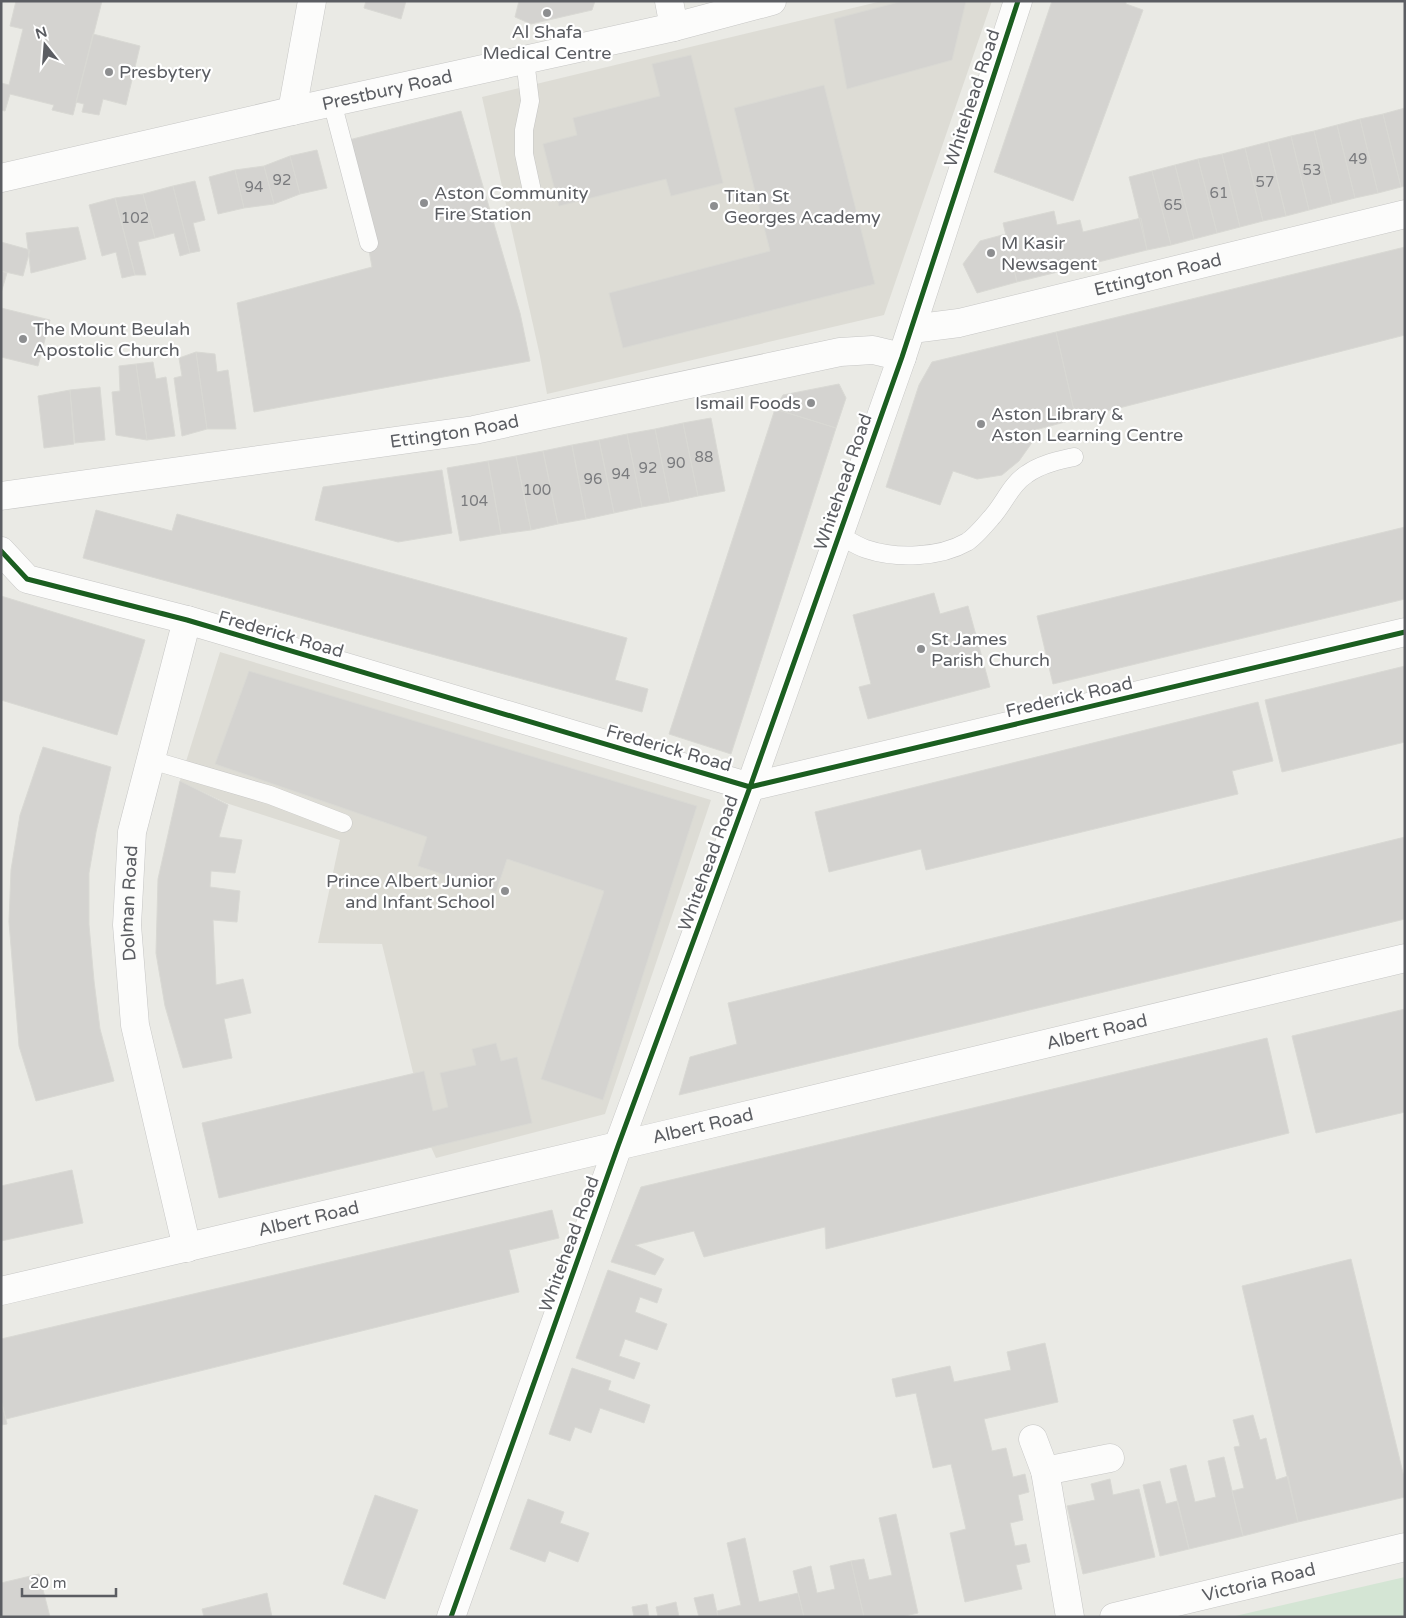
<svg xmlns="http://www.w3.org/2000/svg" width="1406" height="1618" viewBox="0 0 1406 1618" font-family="'Varela Round',sans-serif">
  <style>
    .education { fill: #dddcd5 }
    .green { fill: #d4e5d4 }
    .building { fill: #d4d3d0; stroke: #d9d9d4 }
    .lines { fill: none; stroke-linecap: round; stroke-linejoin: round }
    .service-casing { stroke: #c6c6c5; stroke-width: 19 }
    .minor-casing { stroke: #c6c6c5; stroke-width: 29 }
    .tertiary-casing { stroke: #c6c6c5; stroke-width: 29 }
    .service { stroke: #fcfcfb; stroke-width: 18 }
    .minor { stroke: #fcfcfb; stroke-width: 28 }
    .tertiary { stroke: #fcfcfb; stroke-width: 28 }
    .cycleway-casing { stroke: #fff; stroke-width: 8 }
    .cycleway { stroke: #1b5e20; stroke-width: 5 }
    .poi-dot { fill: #8d8e90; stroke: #fff; stroke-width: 2 }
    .labels { text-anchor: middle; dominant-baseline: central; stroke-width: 4.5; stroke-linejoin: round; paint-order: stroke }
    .number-label { font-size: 15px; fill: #7a7b7e }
    .poi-label { font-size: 18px; fill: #5b5d62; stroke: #fff; text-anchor: start }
    .street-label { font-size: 18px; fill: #5b5d62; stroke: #fff }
  </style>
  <rect width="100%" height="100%" fill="#eaeae5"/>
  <path class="education" d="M882 1H992L884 315 547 394 540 356 482 97Z
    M220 652 711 800 605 1114 436 1158 431 1147 382 944 318 943 340 840 226 803 180 781Z"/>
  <path class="green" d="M1405 1577V1617H1231Z"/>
  <path class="building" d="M16 1H102L73 115 52 110 54 105 10 94 5 111 1 110V83L9 85 23 29 10 26Z
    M366 1H406L401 19 364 8Z
    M519 1H595L592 10 531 24 515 17Z
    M903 1H966L952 60 847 89 834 19Z
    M1052 1H1126V4L1143 10 1073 201 994 172Z
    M93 34 140 46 126 105 103 99 99 115 82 112 84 104 76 102Z
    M691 55 723 183 671 196 666 179 559 206 543 144 577 135 573 118 660 96 652 64Z
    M824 85 875 284 623 348 609 293 770 251 734 108Z
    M1405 108V186L1401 187 1383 114Z
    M461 111 520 313 530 361 254 412 237 303 372 267 349 140Z
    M1383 114 1401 187 1378 193 1360 119Z
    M1360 119 1378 193 1355 198 1337 125Z
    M1337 125 1355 198 1332 204 1314 131Z
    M1314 131 1332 204 1309 210 1291 136Z
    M1291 136 1309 210 1286 216 1268 142Z
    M1268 142 1286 216 1263 221 1245 148Z
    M1245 148 1263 221 1240 227 1222 154Z
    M317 150 327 188 300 194 290 156Z
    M1222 154 1240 227 1217 233 1198 159Z
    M290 156 300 194 274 204 264 166Z
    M1198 159 1217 233 1194 239 1175 165Z
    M1175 165 1194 239 1171 245 1152 171Z
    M264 166 274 204 244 208 235 170Z
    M235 170 244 208 218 214 209 177Z
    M1152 171 1171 245 1147 250 1129 177Z
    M195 181 205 220 193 223 200 251 190 253 173 186Z
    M173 186 190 253 180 256 174 233 155 238 143 194Z
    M143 194 155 238 138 242 146 275H135L115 198Z
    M115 198 135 275 122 278 116 252 102 256 89 205Z
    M1054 211 1057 225 1080 220 1083 232 1141 218 1147 250 1017 282 1003 223Z
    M78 227 86 259 31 273 26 233Z
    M1006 234 1017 282 977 293 963 264 980 241Z
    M1 242 30 250 23 276 1 271Z
    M1405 247V335L1076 419 1056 332Z
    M1 271 7 273 1 293Z
    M1 308 50 320 38 366 1 357Z
    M1056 332 1076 419 1035 430 1031 444 1019 461 1002 475 977 479 953 471 940 505 886 487 919 385 932 362Z
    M196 352 207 429 182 436 174 378 182 376 179 358Z
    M196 352 215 354 217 372 228 370 236 429H207Z
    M153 362 156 379 166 377 175 436 147 440 136 364Z
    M136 364 147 440 116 435 112 392 120 391 119 366Z
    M839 384 846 398 836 428 775 409 783 395Z
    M100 387 105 440 75 443 70 390Z
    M70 390 74 444 44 448 38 396Z
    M775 409 836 428 731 754 669 734Z
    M711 418 725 491 698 496 683 423Z
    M683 423 698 496 670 502 655 429Z
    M655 429 670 502 642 507 627 434Z
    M627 434 642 507 614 513 599 440Z
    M599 440 614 513 586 519 572 445Z
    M572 445 586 519 558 524 543 451Z
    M543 451 558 524 531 530 516 456Z
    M516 456 531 530 501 534 488 461Z
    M488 461 501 534 460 541 447 468Z
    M442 470 452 533 398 542 315 520 323 487Z
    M96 510 172 531 177 514 627 638 615 680 648 689 642 712 83 558Z
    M1405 527V599L1053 684 1037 616Z
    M934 593 940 614 968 606 990 687 868 719 859 687 871 684 853 615Z
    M1 596 145 640 117 735 1 700Z
    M1405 666V742L1282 772 1265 700Z
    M249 671 697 806 603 1100 541 1079 604 891 507 859 496 892 418 866 427 837 215 764Z
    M1258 702 1273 761 1232 771 1238 794 926 870 921 849 829 872 815 812Z
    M43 747 111 767 96 832 89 873V925L94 981 100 1029 114 1081 36 1101 19 1046 9 922 11 870 20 815Z
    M180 781 228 805 219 837 242 840 235 873 211 871 210 887 240 891 237 922 213 920 216 985 243 979 251 1013 224 1019 232 1058 183 1068 165 1006 156 953 158 879Z
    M1405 837V919L679 1095 690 1057 737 1044 728 1003Z
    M1405 1009V1112L1316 1133 1292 1036Z
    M1267 1038 1289 1133 826 1249 825 1227 704 1257 694 1231 635 1245 664 1259 655 1275 611 1262 641 1187Z
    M496 1043 501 1061 517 1057 532 1123 219 1198 202 1123 424 1071 433 1111 448 1107 440 1073 476 1065 472 1049Z
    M72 1170 83 1223 1 1241V1186Z
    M552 1210 559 1238 509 1250 519 1292 6 1419 1 1400V1339Z
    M1351 1259 1405 1481V1497L1298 1522 1242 1286Z
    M608 1270 662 1289 657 1303 640 1297 635 1312 667 1324 657 1350 625 1339 619 1356 640 1363 634 1379 576 1358Z
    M1045 1343 1058 1402 984 1419 992 1451 1006 1448 1013 1477 1025 1474 1029 1492 1018 1495 1023 1520 1010 1523 1015 1546 1026 1544 1030 1562 1016 1565 1022 1589 965 1602 950 1533 966 1529 951 1464 933 1468 916 1393 896 1397 892 1379 950 1366 954 1382 1011 1370 1007 1352Z
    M572 1368 611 1381 608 1390 650 1405 644 1423 600 1408 591 1433 575 1427 570 1441 549 1434Z
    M1 1400 7 1424 1 1425Z
    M1253 1415 1260 1440 1266 1438 1276 1480 1288 1476 1298 1522 1243 1536 1232 1491 1244 1488 1234 1447 1240 1446 1233 1420Z
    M1224 1457 1243 1536 1189 1549 1170 1469 1186 1465 1195 1502 1216 1497 1208 1461Z
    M1110 1479 1113 1495 1139 1489 1155 1557 1083 1574 1067 1506 1095 1500 1091 1484Z
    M1160 1481 1166 1504 1177 1501 1189 1549 1160 1556 1143 1485Z
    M375 1495 418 1510 385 1599 343 1584Z
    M528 1499 564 1512 560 1523 589 1533 578 1562 549 1551 545 1562 510 1549Z
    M896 1514 918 1613 901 1617H864L851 1561 864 1559 869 1580 892 1575 879 1518Z
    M745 1538 759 1602 798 1593 804 1617H718L717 1611 741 1605 727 1543Z
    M851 1561 864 1617H804L793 1571 811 1566 817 1593 835 1589 830 1566Z
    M39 1574 50 1617H1V1583Z
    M267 1593 272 1617H204L202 1609Z
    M713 1594 718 1617H699L694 1598Z
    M676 1602 679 1617H658L656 1607Z
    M647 1604 649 1617H634L632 1607Z"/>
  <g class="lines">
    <defs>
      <path id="service" d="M525 60 530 101 524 130V154L532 191
        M332 102 369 243
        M839 535C848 540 857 546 866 549 896 559 939 558 967 542 975 537 984 526 991 518 1004 504 1011 484 1027 474 1041 464 1057 461 1074 457
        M151 760 270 795 343 823"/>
      <g id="minor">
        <path d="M669 1 674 27"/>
        <path d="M292 111 312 1"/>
        <path id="s1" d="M1 178 292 111 674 27 772 1"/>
        <path id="s2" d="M912 329 959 323 1405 214"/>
        <path id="s3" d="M1 496 474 430 840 352 873 350 902 357"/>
        <path d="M1 551 27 579 187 620 750 787 1405 632"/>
        <path id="s4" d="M187 1248 135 1025 127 925 132 832 187 620"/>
        <path id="s5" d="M1 1291 664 1135 1405 958"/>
        <path d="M1033 1439 1045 1471 1070 1617"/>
        <path d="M1045 1471 1110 1458"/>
        <path d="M451 1617 618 1146 750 787 902 357 1018 1"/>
      </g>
      <g id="tertiary">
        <path id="s6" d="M1114 1617 1405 1547"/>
      </g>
    </defs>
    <use href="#service" class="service-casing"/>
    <use href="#minor" class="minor-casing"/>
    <use href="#tertiary" class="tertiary-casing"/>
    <use href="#service" class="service"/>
    <use href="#minor" class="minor"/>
    <use href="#tertiary" class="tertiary"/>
    <defs>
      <path id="cycleway" d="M1 551 27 579 187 620 750 787 1405 632
        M451 1617 618 1146 750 787 902 357 1018 1"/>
    </defs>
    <use href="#cycleway" class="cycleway-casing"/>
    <use href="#cycleway" class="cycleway"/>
  </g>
  <g class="poi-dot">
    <circle cx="547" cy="13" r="5"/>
    <circle cx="109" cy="72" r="5"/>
    <circle cx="424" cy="203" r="5"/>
    <circle cx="714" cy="206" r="5"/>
    <circle cx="991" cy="253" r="5"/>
    <circle cx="23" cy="339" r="5"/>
    <circle cx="811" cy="403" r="5"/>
    <circle cx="981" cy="424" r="5"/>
    <circle cx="921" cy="649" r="5"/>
    <circle cx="505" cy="891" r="5"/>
  </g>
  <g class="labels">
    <g class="number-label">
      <text x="1358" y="159">49</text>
      <text x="1312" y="170">53</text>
      <text x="282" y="180">92</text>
      <text x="1265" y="182">57</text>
      <text x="254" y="187">94</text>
      <text x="1219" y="193">61</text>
      <text x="1173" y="205">65</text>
      <text x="135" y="218">102</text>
      <text x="704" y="457">88</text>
      <text x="676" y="463">90</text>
      <text x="648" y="468">92</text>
      <text x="621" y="474">94</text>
      <text x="593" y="479">96</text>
      <text x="537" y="490">100</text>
      <text x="474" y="501">104</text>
    </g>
    <g class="poi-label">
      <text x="547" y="32" text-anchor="middle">Al Shafa<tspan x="547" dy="21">Medical Centre</tspan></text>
      <text x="119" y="72">Presbytery</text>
      <text x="434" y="193">Aston Community<tspan x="434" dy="21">Fire Station</tspan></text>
      <text x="724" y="196">Titan St<tspan x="724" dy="21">Georges Academy</tspan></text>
      <text x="1001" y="243">M Kasir<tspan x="1001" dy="21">Newsagent</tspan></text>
      <text x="33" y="329">The Mount Beulah<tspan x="33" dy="21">Apostolic Church</tspan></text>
      <text x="801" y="403" text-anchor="end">Ismail Foods</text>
      <text x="991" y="414">Aston Library &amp;<tspan x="991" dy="21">Aston Learning Centre</tspan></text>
      <text x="931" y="639">St James<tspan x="931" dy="21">Parish Church</tspan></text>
      <text x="495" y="881" text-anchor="end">Prince Albert Junior<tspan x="495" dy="21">and Infant School</tspan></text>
    </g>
    <g class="street-label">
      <text stroke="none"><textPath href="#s1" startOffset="396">Prestbury Road</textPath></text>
      <text transform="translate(972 98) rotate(-72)">Whitehead Road</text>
      <text stroke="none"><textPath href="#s2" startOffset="252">Ettington Road</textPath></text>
      <text stroke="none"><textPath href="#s3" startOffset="458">Ettington Road</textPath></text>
      <text transform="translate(843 482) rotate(-71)">Whitehead Road</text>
      <text transform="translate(281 634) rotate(16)">Frederick Road</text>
      <text transform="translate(1069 697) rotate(-13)">Frederick Road</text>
      <text transform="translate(669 748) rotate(16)">Frederick Road</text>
      <text transform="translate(708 863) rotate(-70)">Whitehead Road</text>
      <text stroke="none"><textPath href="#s4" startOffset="351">Dolman Road</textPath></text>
      <text stroke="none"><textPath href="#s5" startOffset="1126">Albert Road</textPath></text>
      <text stroke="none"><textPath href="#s5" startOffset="721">Albert Road</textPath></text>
      <text stroke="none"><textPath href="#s5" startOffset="316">Albert Road</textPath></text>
      <text transform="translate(569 1244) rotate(-70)">Whitehead Road</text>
      <text stroke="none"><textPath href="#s6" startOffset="149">Victoria Road</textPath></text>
    </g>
  </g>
  <rect width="1406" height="1618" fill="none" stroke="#5b5d62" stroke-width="5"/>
  <g transform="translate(45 45) rotate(343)" stroke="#ffffff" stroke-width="4" paint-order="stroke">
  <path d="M0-4L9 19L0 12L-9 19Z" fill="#5b5d62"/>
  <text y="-8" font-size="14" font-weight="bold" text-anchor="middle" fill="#5b5d62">N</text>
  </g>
  <path d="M22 1588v8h94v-8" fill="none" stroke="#5b5d62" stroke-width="2.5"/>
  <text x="30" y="1588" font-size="15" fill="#5b5d62" stroke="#ffffff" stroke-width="4" paint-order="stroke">20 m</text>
</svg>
